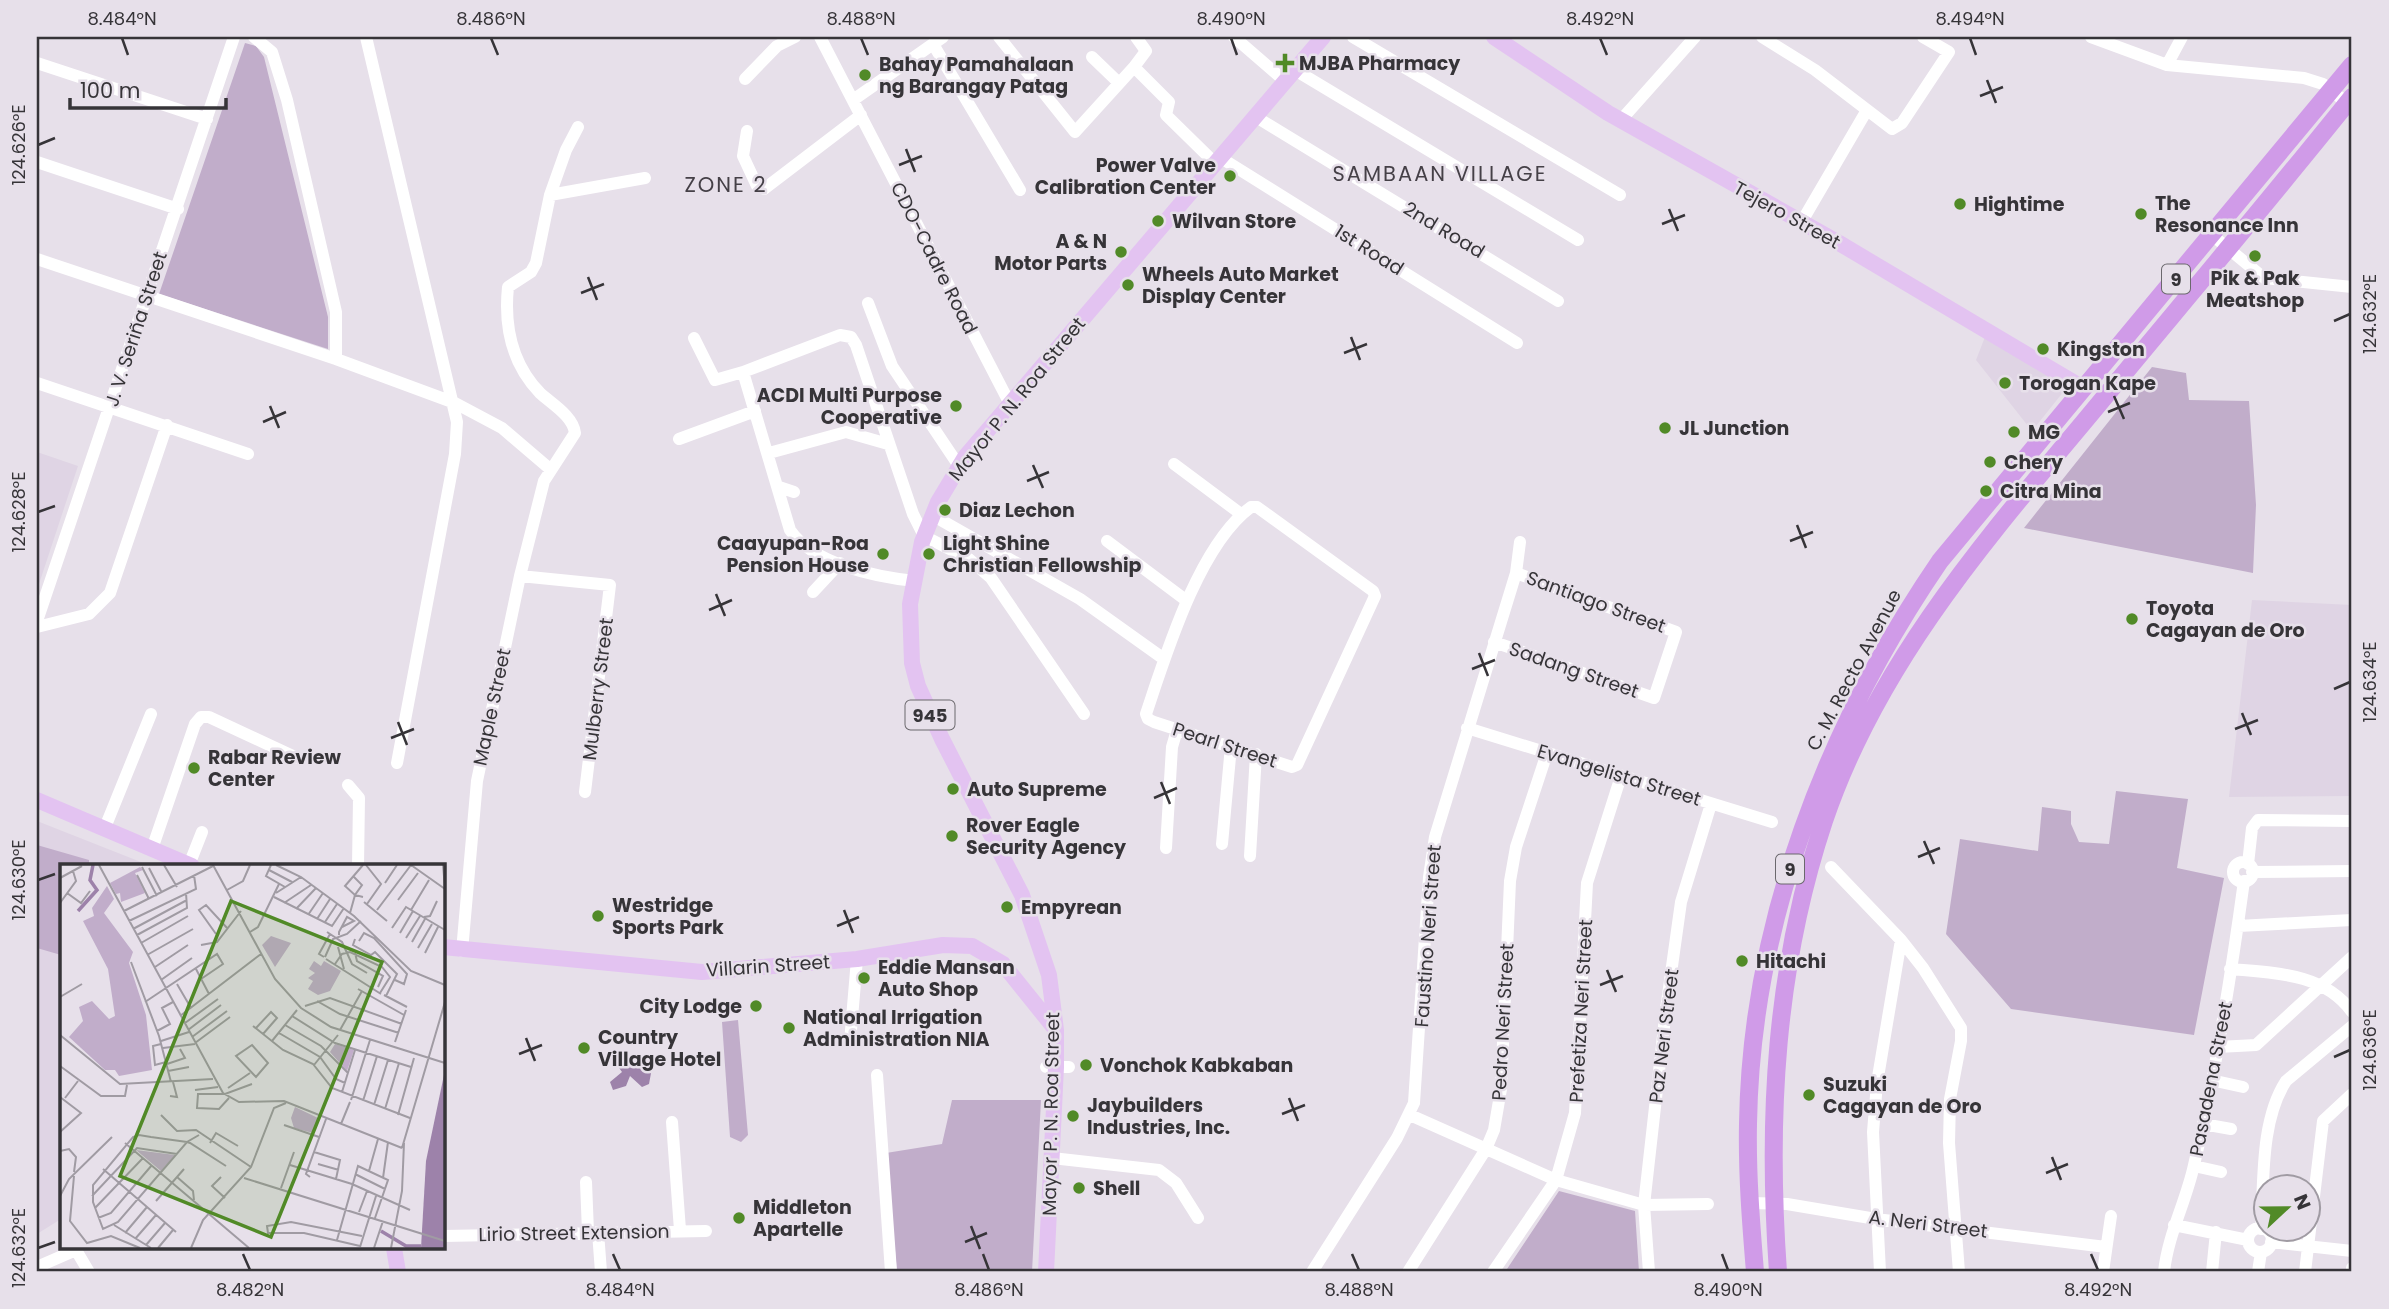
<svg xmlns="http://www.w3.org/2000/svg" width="2389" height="1309" viewBox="0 0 2389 1309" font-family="Poppins,sans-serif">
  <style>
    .built { fill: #dfd4e4 }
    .green { fill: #c1adca }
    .water { fill: #9d82aa }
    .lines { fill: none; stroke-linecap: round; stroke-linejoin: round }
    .minor { stroke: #fff; stroke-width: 12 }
    .major { stroke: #e3c3f1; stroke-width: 16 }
    .highway { stroke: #d09be8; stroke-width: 18 }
    .ticks { fill: none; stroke: #363438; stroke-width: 2.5 }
    .poi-dot { fill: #518a27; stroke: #e7e0ea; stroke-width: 2.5 }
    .labels { text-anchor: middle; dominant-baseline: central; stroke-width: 5; stroke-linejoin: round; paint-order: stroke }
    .shield { fill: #e7e0ea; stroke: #6b686d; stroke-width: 2 }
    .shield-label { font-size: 18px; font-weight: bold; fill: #363438 }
    .poi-label { font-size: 19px; font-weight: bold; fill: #363438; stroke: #e7e0ea; text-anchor: start }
    .street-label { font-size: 19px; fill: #363438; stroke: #e7e0ea }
    .neighbourhood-label { font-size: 21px; letter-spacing: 2px; fill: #454047; stroke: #e7e0ea }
    .inset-river { fill: none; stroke: #9d82aa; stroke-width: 3.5 }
    .inset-road { fill: none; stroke: #a09ba3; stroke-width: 2 }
    .view { fill: #518a27; fill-opacity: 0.15; stroke: #518a27; stroke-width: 3.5 }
    .inset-edge { fill: none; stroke: #363438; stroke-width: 3.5 }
    .neatline { fill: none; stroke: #363438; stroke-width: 2.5 }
    .ticks-label { font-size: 18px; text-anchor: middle; fill: #363438 }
  </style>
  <rect width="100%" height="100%" fill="#e7e0ea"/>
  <path class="built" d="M1985 337 2068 386 2032 431 1976 360Z
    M37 452 78 466 37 590Z
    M2252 600 2352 605V796L2229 797Z
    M37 821 151 866H61V1219L37 1234Z"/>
  <path class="green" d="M245 43 256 46 264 57 328 317V349L159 294Z
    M2152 367 2186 373 2189 400 2249 401 2256 505 2253 573 2024 528Z
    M2116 791 2188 799 2177 868 2224 878 2194 1035 2011 1009 1946 934 1960 839 2038 851 2042 807 2071 811V824L2079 842 2109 844Z
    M37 845 89 860V866H61V955L37 948Z
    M738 1020 748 1135 741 1142 730 1137 722 1022Z
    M952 1100H1041L1032 1272H897L886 1153 942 1144Z
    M1559 1191 1635 1211 1639 1272H1505Z"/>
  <path class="water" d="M621 1056 651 1073 649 1084 642 1087 630 1076 626 1086 613 1090 610 1082 622 1072 617 1065Z"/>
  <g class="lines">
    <path class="minor" d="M254 37 272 52 287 100 336 312V359
      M366 37 457 422 455 454 397 763
      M820 37 1010 404
      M999 37 1075 132 1134 67
      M1136 37 1146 51 1134 67 1169 102 1166 115 1216 164
      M1234 37 1286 82
      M1353 37 1620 195
      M1762 37 1815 70 1892 129 1902 123 1949 52 1923 37
      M2091 37 2167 65 2304 78 2323 84 2347 103
      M933 44 1020 190
      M1092 57 1119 83
      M37 63 207 119
      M2167 65 2182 37
      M1295 70 1578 240
      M745 79 777 46 795 37
      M853 100 943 37
      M1256 117 1558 301
      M1621 120 1695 37
      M747 131 743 156 757 186 764 189 861 115
      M1221 158 1517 343
      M37 162 178 209
      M550 195 645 178
      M1801 223 1867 110
      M2212 235 2264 278 2352 287
      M37 259 336 359 455 403 502 428 550 469
      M868 303 892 366 959 466
      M694 338 715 380 743 372
      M37 383 248 454
      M679 439 755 411
      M769 453 846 432 888 444
      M1174 464 1241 514
      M779 487 794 492
      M1251 507H1257L1373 591 1375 596 1297 765 1292 767 1154 722 1148 719 1146 714C1166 654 1199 545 1251 507Z
      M932 515 1080 599 1164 659
      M1107 541 1187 601
      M520 576 610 585 585 792
      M915 581C876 577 813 564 790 530L743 372 840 335 851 337 856 345 913 514 924 536 969 559 991 578 1084 714
      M813 592 840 563
      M37 621 234 37
      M37 627 89 614 110 593 167 425
      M1494 642 1654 698 1676 632 1516 573
      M1467 728 1772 822
      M348 785 359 798 358 866
      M104 830 151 714
      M1222 844 1231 746
      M1166 848 1172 747 1177 730
      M152 849 195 724 201 717H209L297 758
      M1250 856 1256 754
      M2233 872a10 10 0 1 1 20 0a10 10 0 1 1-20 0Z
      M2248 864 2252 828 2258 820 2352 821
      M189 865 202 832
      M1831 867 1901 940 1923 968 1961 1028V1041L1950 1099 1949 1143 1959 1272
      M2252 872 2352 871
      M2238 926 2352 920
      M462 951 477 781 520 576 544 481 575 433C573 416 552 404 540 393 512 364 504 326 508 287L531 272 536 263 550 195 566 150 578 127
      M2230 969C2275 973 2324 973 2352 1012
      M850 1042 857 959
      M2218 1047 2256 1045 2352 957
      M1046 1067H1069
      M877 1075 891 1272
      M2211 1080 2243 1087
      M1410 1115 1556 1180 1644 1205 1708 1204
      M672 1122 680 1230
      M2203 1124 2231 1129
      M1052 1158 1159 1170 1176 1183 1198 1218
      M2194 1166 2221 1172
      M586 1182 588 1232
      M1750 1203 1787 1204 1876 1219 2106 1247
      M2174 1225 2248 1240
      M2248 1240a12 12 0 1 1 24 0a12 12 0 1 1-24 0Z
      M2261 1229C2264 1183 2260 1121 2286 1081L2352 1026
      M598 1232 601 1272
      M443 1236 706 1231
      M2271 1242 2352 1251
      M37 1267 76 1250 89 1272
      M1312 1272 1397 1138 1414 1103 1429 877 1435 837 1516 573 1520 542
      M1408 1272 1486 1149 1494 1130 1501 1089 1510 881 1516 847 1547 753
      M1493 1272 1556 1180 1575 1113 1587 883 1621 776
      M1649 1272 1644 1205 1666 1009 1681 902 1711 804
      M1880 1272 1873 1132 1877 1083 1901 940
      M2103 1272 2111 1216
      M2164 1272C2168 1234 2186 1202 2194 1165 2216 1072 2231 976 2244 881
      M2212 1272 2216 1232
      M2258 1272 2261 1252
      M2305 1272 2323 1121 2352 1094
      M2352 1272V1268"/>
    <path class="major" d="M1494 37 1608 113 1839 243 2083 388
      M37 800 192 866
      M443 947 702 972 857 959 943 945 972 946 1003 964 1056 1030
      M394 1248 398 1272
      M1046 1272 1056 1067V1030L1049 975 1022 895 942 739 918 686 912 663 910 604 922 542 938 502 965 457 1323 37"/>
    <path class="highway" d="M1755 1272C1751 1223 1747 1174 1748 1124 1751 923 1827 726 1940 561L2352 65
      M1778 1272C1767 1119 1775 968 1824 821 1876 667 1981 545 2083 423 2173 314 2264 207 2352 97"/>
  </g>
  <path class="ticks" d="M122 38 128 55M491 38 498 55M861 38 868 55M1231 38 1237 55M1600 38 1607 55M1970 38 1976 55M1987 80 1996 103M1980 96 2003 87M38 145 55 138M906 149 915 172M899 165 922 156M1669 209 1678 231M1662 224 1685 215M588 277 597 300M581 293 604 284M2334 321 2350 314M1351 337 1360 360M1344 353 1367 344M2114 396 2124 419M270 406 279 428M2108 412 2130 403M263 422 286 412M1033 465 1043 488M1027 481 1049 472M38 512 55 506M1797 525 1806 548M1790 541 1813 532M716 594 725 616M709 610 732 600M1479 653 1488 676M1472 669 1495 660M2334 689 2350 682M2242 713 2251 735M398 722 407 745M2235 729 2258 720M391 738 414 729M1161 782 1170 804M1154 798 1177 788M1924 841 1934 864M1918 857 1940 848M38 880 55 874M844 910 853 933M837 926 859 917M1607 970 1616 992M1600 985 1623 976M526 1038 535 1061M519 1054 542 1045M2334 1057 2350 1050M1289 1098 1298 1121M1282 1114 1305 1105M2052 1157 2061 1180M2046 1173 2068 1164M971 1226 980 1249M965 1242 987 1233M38 1248 55 1242M243 1254 250 1270M613 1254 620 1270M983 1254 989 1270M1352 1254 1359 1270M1722 1254 1728 1270M2091 1254 2098 1270"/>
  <g class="poi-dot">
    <path d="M1281.5 52.5h7v7h7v7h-7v7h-7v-7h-7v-7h7z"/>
    <circle cx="865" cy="75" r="7"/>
    <circle cx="1230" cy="176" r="7"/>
    <circle cx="1960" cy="204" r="7"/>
    <circle cx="2141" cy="214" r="7"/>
    <circle cx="1158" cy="221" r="7"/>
    <circle cx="1121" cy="252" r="7"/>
    <circle cx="2255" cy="256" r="7"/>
    <circle cx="1128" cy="285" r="7"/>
    <circle cx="2043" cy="349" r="7"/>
    <circle cx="2005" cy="383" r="7"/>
    <circle cx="956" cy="406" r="7"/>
    <circle cx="1665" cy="428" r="7"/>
    <circle cx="2014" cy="432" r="7"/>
    <circle cx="1990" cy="462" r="7"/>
    <circle cx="1986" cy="491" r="7"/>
    <circle cx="945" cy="510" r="7"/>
    <circle cx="883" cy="554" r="7"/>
    <circle cx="929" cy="554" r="7"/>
    <circle cx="2132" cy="619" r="7"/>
    <circle cx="194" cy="768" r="7"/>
    <circle cx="953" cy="789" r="7"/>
    <circle cx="952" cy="836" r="7"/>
    <circle cx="1007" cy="907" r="7"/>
    <circle cx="598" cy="916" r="7"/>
    <circle cx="1742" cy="961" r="7"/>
    <circle cx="864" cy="978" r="7"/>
    <circle cx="756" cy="1006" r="7"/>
    <circle cx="789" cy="1028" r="7"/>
    <circle cx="584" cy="1048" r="7"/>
    <circle cx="1086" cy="1065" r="7"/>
    <circle cx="1809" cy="1095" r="7"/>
    <circle cx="1073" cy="1116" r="7"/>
    <circle cx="1079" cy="1188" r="7"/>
    <circle cx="739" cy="1218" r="7"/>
  </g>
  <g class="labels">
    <g class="shield">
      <rect x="2162" y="264.5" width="28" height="29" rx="5"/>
      <rect x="905.5" y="700.5" width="49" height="29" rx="5"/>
      <rect x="1776" y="854.5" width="28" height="29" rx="5"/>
    </g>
    <g class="shield-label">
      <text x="2176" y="279">9</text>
      <text x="930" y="715">945</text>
      <text x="1790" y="869">9</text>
    </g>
    <g class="poi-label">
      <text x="1299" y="63">MJBA Pharmacy</text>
      <text x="879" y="64">Bahay Pamahalaan<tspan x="879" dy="22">ng Barangay Patag</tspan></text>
      <text x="1216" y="165" text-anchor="end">Power Valve<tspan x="1216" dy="22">Calibration Center</tspan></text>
      <text x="2155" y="203">The<tspan x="2155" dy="22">Resonance Inn</tspan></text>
      <text x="1974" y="204">Hightime</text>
      <text x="1172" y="221">Wilvan Store</text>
      <text x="1107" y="241" text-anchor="end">A &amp; N<tspan x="1107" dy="22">Motor Parts</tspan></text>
      <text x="1142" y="274">Wheels Auto Market<tspan x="1142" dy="22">Display Center</tspan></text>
      <text x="2255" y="278" text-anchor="middle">Pik &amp; Pak<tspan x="2255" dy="22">Meatshop</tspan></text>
      <text x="2057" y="349">Kingston</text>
      <text x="2019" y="383">Torogan Kape</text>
      <text x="942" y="395" text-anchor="end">ACDI Multi Purpose<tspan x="942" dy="22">Cooperative</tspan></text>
      <text x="1679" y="428">JL Junction</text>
      <text x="2028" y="432">MG</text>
      <text x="2004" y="462">Chery</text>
      <text x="2000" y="491">Citra Mina</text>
      <text x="959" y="510">Diaz Lechon</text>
      <text x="869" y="543" text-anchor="end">Caayupan-Roa<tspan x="869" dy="22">Pension House</tspan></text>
      <text x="943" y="543">Light Shine<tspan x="943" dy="22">Christian Fellowship</tspan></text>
      <text x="2146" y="608">Toyota<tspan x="2146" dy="22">Cagayan de Oro</tspan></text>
      <text x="208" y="757">Rabar Review<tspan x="208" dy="22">Center</tspan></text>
      <text x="967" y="789">Auto Supreme</text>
      <text x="966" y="825">Rover Eagle<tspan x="966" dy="22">Security Agency</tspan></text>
      <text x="612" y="905">Westridge<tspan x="612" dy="22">Sports Park</tspan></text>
      <text x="1021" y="907">Empyrean</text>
      <text x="1756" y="961">Hitachi</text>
      <text x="878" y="967">Eddie Mansan<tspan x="878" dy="22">Auto Shop</tspan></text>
      <text x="742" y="1006" text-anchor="end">City Lodge</text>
      <text x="803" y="1017">National Irrigation<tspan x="803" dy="22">Administration NIA</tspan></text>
      <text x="598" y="1037">Country<tspan x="598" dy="22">Village Hotel</tspan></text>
      <text x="1100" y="1065">Vonchok Kabkaban</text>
      <text x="1823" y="1084">Suzuki<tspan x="1823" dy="22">Cagayan de Oro</tspan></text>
      <text x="1087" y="1105">Jaybuilders<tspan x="1087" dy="22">Industries, Inc.</tspan></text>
      <text x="1093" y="1188">Shell</text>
      <text x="753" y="1207">Middleton<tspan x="753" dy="22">Apartelle</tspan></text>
    </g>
    <g class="street-label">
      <text transform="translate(1787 215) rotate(29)">Tejero Street</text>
      <text transform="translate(1444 230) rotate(31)">2nd Road</text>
      <text transform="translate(1369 250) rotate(32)">1st Road</text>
      <text transform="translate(934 258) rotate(63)">CDO-Cadre Road</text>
      <text transform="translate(136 329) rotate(-72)">J. V. Seriña Street</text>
      <text transform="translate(1017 399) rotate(-51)">Mayor P. N. Roa Street</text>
      <text transform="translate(1596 602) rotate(20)">Santiago Street</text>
      <text transform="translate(1574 670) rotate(19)">Sadang Street</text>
      <text transform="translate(1854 670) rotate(-62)">C. M. Recto Avenue</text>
      <text transform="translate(598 689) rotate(-83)">Mulberry Street</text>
      <text transform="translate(492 707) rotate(-78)">Maple Street</text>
      <text transform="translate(1225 745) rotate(18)">Pearl Street</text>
      <text transform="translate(1619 775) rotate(17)">Evangelista Street</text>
      <text transform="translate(1428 936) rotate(-86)">Faustino Neri Street</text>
      <text transform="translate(768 966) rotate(-4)">Villarin Street</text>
      <text transform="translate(1581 1011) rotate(-87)">Prefetiza Neri Street</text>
      <text transform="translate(1503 1022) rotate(-87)">Pedro Neri Street</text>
      <text transform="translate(1664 1036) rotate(-83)">Paz Neri Street</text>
      <text transform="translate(2211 1079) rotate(-79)">Pasadena Street</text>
      <text transform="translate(1051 1114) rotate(-89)">Mayor P. N. Roa Street</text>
      <text transform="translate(1928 1224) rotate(7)">A. Neri Street</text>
      <text transform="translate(574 1233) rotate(-1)">Lirio Street Extension</text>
    </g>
    <g class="neighbourhood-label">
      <text x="1440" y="173">SAMBAAN VILLAGE</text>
      <text x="726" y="184">ZONE 2</text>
    </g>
  </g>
  <g transform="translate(60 864)">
    <rect width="385" height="385" fill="#e7e0ea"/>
    <path d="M80 3 83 6 75 9 85 29 61 38 60 29 56 30 50 19ZM47 22 54 35 44 49 73 88 69 99 86 151 92 206 59 212 55 206H45L9 173 23 157 19 143 32 137 49 155 55 152 48 105 23 57 34 52 32 44ZM211 72 231 79 215 103 202 81ZM254 97 261 102 264 97 281 107 270 127 258 131 248 125 253 117 248 114 255 109 249 105ZM275 180 294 186 287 207 270 188ZM235 243 258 254 253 269 234 264 231 254ZM76 286 115 291 101 307Z" fill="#c1adca"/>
    <path d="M385 206V384H361L366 297Z" fill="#9d82aa"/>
    <path class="inset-river" d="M18 47 37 26 30 16 33 1M321 367 346 382H361"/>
    <path class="inset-road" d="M39 1 163 229 179 238 224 237 342 284M104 1 117 23M153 1 215 115 241 144 271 163 385 199M211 1 206 12 225 23M216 1 241 13 294 52 351 107 385 121M306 1 321 20 307 40M351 1 385 25M383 1 385 24M82 3 97 32M89 4 102 29M209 6 232 18M77 11 89 35M293 12 302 21 295 31 303 33M0 14 22 2M325 19 337 1M167 26 183 17 190 1M7 29 21 39 30 27M216 29 241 13M214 33 272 62 284 44M338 36 358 9M304 38 327 57M0 39 16 17 13 7M224 39 251 21M236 45 256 24M317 46 351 1M351 46 369 16M64 47 153 2M290 49 295 31 285 22 303 1M248 51 263 29M364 53 370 52 377 37M257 55 270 35M69 57 136 25 134 11M265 58 277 40M332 64 346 43 385 66M73 65 127 36M190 68 198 63 219 20M267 68 282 78 292 100 307 109M340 69 353 47M156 70 139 46 146 41 168 65M77 71 127 44 126 29M279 71V68L287 53 294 57 282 63M346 74 360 52M295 75 293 81 311 91 315 88 337 110 326 132M299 77 304 69 314 74 347 110 344 120 335 116M352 78 365 55M81 79 128 52M141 81 157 78 181 47M278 83 284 105M358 84 372 60M295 89 297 97 323 112 318 123M365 89 378 63M87 91 133 65M264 93 259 90 270 70M265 93 273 75 287 70 301 57M266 95 321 130M71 98 99 172 111 218M275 100 282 90 290 88 322 103 330 113 320 129M95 103 128 81M136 105 149 130M101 116 132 94M117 120 131 144M298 125 344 151M324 131 347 143M0 133 22 120M257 137 280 150 339 169M85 138 157 90 163 100 141 115M245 142 270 134 342 160M120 152 201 90M232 152 275 179 351 203M125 159 158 135M225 161 261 182 288 209M193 162 223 186 253 200 272 224 350 254M196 164 211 148 217 154 203 170M128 166 161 141M280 166 302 127M97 167 110 160 102 144 113 138M219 169 260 193 276 215 285 219M0 171 60 220 153 215M132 173 167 147M101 177 129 168M212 177 237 146M335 178 346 146M135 179 170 153M101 180 93 182 95 201 106 198M192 181 208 199 196 213 176 192ZM103 184 135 180M107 200 125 194 120 185M254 201 278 171M0 202 41 232H65L67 221M108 207 129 203M168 224 190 209M135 226 158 223M282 228 295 186M110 232 117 233 113 218M0 233 21 249 0 268M5 234 18 217M169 234 159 245 137 244 138 230H165L192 220M291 236 310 176M303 237 317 192M314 241 328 196M325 245 339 199M101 251 117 267 136 266 191 303M338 251 354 194M281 260 290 238M224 261 259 273M139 271 127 278 58 358 43 365 33 338V321L73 273 79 271 91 273 127 278 130 279 166 302M65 279 149 350M150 279 156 269 178 282M342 284 385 138M0 287 9 285 16 293 14 308M254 288 280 296 276 315M258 300 279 306M230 301 292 320 350 346M43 305 116 368M309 307 318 275M295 310 325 325M14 312 10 357 27 379 51 372 80 384M117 313 133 327 134 336M161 313 152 322 165 334M250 313 246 310 266 255M184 314 385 377M323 314 328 278M221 324 234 288M0 332 9 315 52 273M32 332 77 284 117 290M96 337 124 305M35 344 83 294M299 348 307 327M149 350 189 384M38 354 51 349 92 301M54 361 91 384M65 369 87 343M75 375 96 351M277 376 298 302 328 316 315 354M86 381 105 359M300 382 244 369H208L207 362 231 358 302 372M300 383 316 332M98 384 113 366M131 384 143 356 191 303 214 244 226 239M314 384 323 357M331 384 342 327 344 279"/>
    <path class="view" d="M171 37 322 98 211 373 60 312Z"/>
    <rect width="385" height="385" class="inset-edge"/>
  </g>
  <rect width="2389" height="1309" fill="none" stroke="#e7e0ea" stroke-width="77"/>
  <g transform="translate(2287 1208) rotate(68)"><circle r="33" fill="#e7e0ea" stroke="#a09ba3" stroke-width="2"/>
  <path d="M0-5L12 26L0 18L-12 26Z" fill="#518a27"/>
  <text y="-10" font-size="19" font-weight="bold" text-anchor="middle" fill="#363438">N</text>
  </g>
  <path d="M70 98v10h156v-10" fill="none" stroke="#363438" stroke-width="3.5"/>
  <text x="80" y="98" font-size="21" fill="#363438" stroke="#e7e0ea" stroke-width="5" paint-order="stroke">100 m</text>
  <rect x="38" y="38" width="2312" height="1232" class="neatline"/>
  <g class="ticks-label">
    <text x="122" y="25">8.484°N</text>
    <text x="491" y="25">8.486°N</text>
    <text x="861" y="25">8.488°N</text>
    <text x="1231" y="25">8.490°N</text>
    <text x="1600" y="25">8.492°N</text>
    <text x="1970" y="25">8.494°N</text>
    <text transform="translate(19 145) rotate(-90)" y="6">124.626°E</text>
    <text transform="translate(2370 314) rotate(-90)" y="6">124.632°E</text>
    <text transform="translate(19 512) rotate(-90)" y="6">124.628°E</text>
    <text transform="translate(2370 682) rotate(-90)" y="6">124.634°E</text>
    <text transform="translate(19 880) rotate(-90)" y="6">124.630°E</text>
    <text transform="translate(2370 1050) rotate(-90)" y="6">124.636°E</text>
    <text transform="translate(19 1248) rotate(-90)" y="6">124.632°E</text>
    <text x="250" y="1296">8.482°N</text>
    <text x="620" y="1296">8.484°N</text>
    <text x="989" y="1296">8.486°N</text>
    <text x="1359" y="1296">8.488°N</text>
    <text x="1728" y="1296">8.490°N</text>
    <text x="2098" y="1296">8.492°N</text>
  </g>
</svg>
